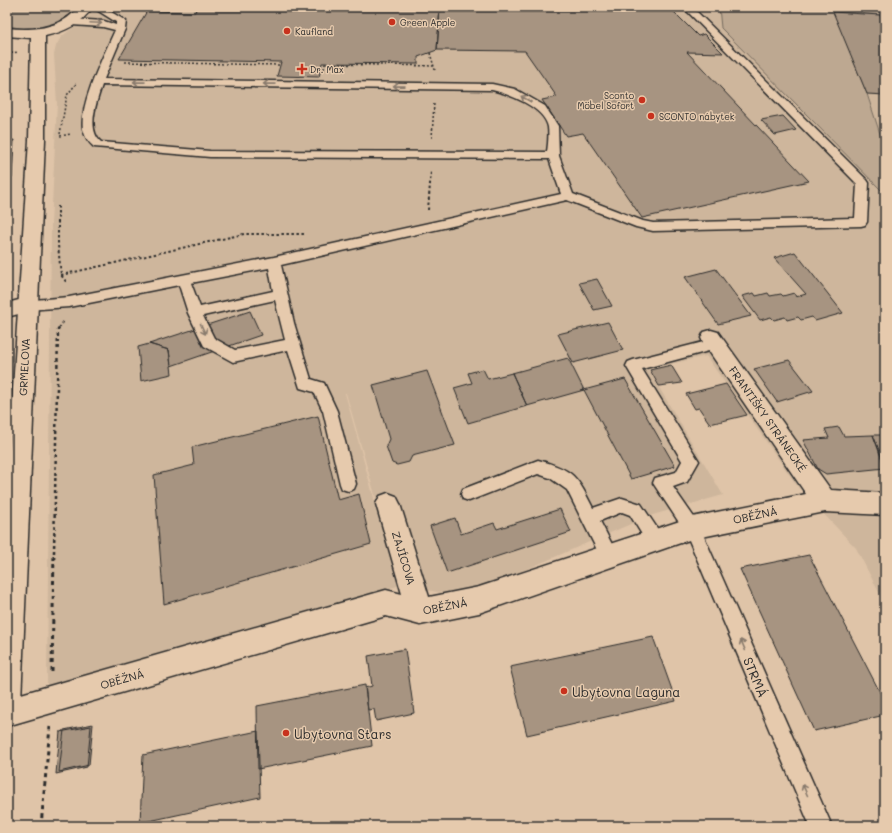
<svg xmlns="http://www.w3.org/2000/svg" width="892" height="833" viewBox="0 0 892 833" font-family="Mali,sans-serif">
  <style>
    .built { fill: #ceb69c; fill-rule: evenodd }
    .green { fill: #bda891; stroke: #746a5e }
    .building { fill: #a79481; stroke: #2b2b2b }
    .lines { fill: none; stroke-linecap: round; stroke-linejoin: round }
    .lane-casing { stroke: #2b2b2b; stroke-width: 3 }
    .street-casing { stroke: #2b2b2b; stroke-width: 3 }
    .secondary-casing { stroke: #2b2b2b; stroke-width: 3 }
    .path-far3 { stroke: #2b2b2b; stroke-width: 1.5; stroke-dasharray: 2 2; stroke-linecap: butt }
    .path-far2 { stroke: #2b2b2b; stroke-width: 2; stroke-dasharray: 2.5 2.5; stroke-linecap: butt }
    .path-far1 { stroke: #2b2b2b; stroke-width: 2.5; stroke-dasharray: 3 3; stroke-linecap: butt }
    .path { stroke: #2b2b2b; stroke-width: 3; stroke-dasharray: 4 4; stroke-linecap: butt }
    .lane { fill: #e6caad; fill-rule: evenodd }
    .street { fill: #e6caad; fill-rule: evenodd }
    .secondary { fill: #e6caad; fill-rule: evenodd }
    .oneway { stroke: #887a6c }
    .poi-dot { fill: #c8321e; stroke: #e6caad; stroke-width: 1.5 }
    .labels { text-anchor: middle; dominant-baseline: central; stroke-width: 3; stroke-linejoin: round; paint-order: stroke }
    .far-poi-label { font-size: 9px; fill: #2b2b2b; stroke: #e6caad; text-anchor: start }
    .street-label { font-size: 11px; fill: #2b2b2b; stroke: #e6caad }
    .near-street-label { font-size: 13px; fill: #2b2b2b; stroke: #e6caad }
    .near-poi-label { font-size: 13px; fill: #2b2b2b; stroke: #e6caad; text-anchor: start }
  </style>
  <rect width="100%" height="100%" fill="#dfc4a8"/>
  <filter id="ink" filterUnits="userSpaceOnUse"><feTurbulence type="fractalNoise" baseFrequency=".025" numOctaves="2"/><feDisplacementMap in="SourceGraphic" scale="8" xChannelSelector="R" yChannelSelector="G"/><feConvolveMatrix kernelMatrix="1 2 1 2 8 2 1 2 1" color-interpolation-filters="sRGB"/></filter>
  <g filter="url(#ink)">
    <path class="built" d="M100 7H719L721 28 885 194V604L856 548 798 487 706 356 648 369 723 495 649 516 458 599 448 594 401 585 47 688 51 225 57 104 54 55 56 46 61 37ZM345 393H346L398 576 385 538Z
      M833 12 885 15V149L867 94Z"/>
    <path class="green" d="M7 7H79C61 27 33 34 7 25Z
      M719 7H885V15L834 12 867 94 885 149V194L721 28Z"/>
    <path class="building" d="M197 7H440L437 50 418 57V64L322 63 319 77 277 76 281 62 119 59 147 11 195 12Z
      M440 7H669L698 36 704 34 723 53 687 52 809 181 642 218 583 133 566 136 542 100 557 97 525 51 437 50Z
      M833 12 880 15 885 25V95L867 94Z
      M783 116 796 130 775 135 761 120Z
      M14 140 12 178 7 179V141Z
      M795 252 843 313 815 321 812 317 801 320 798 317 787 320 785 317 774 320 771 317 760 320 742 296 754 293 756 296 768 293 770 296 781 294 783 296 794 293 796 297 806 294 774 258Z
      M716 269 751 316 718 324 685 277Z
      M597 279 612 306 594 310 579 283Z
      M250 311 261 335 171 366 169 350 149 344Z
      M608 322 623 350 573 363 558 334Z
      M149 344 169 350 172 374 141 381 138 347Z
      M568 358 584 390 527 406 512 373Z
      M789 360 813 391 777 402 754 369Z
      M671 365 682 383 659 386 650 370Z
      M483 369 488 379 512 373 527 406 468 423 454 388 472 383 468 373Z
      M427 371 455 445 412 456 409 462 397 465 392 463 386 446 389 439 373 385Z
      M625 379 675 466 631 479 584 390Z
      M726 384 747 415 710 424 699 408 695 409 686 394Z
      M318 416 338 500 359 494 371 544 164 604 154 475 194 465 192 447Z
      M839 427 844 436 873 435 885 468 826 474 818 469 803 440 829 438 825 429Z
      M873 435H885V465Z
      M560 509 571 532 447 573 430 526 455 518 461 534 494 523 497 529Z
      M809 555 885 702V715L814 731 740 569Z
      M653 637 676 701 527 735 510 667Z
      M405 649 414 713 376 721 374 709 368 710 365 688 372 686 368 656Z
      M365 685 372 746 258 769 257 706Z
      M93 724 89 765 59 772 64 730Z
      M91 726 87 767 56 774 60 732Z
      M258 731 260 797 140 823 143 755Z"/>
    <g class="lines">
      <defs>
        <path id="lane" d="M92 7H103L126 21 125 29 104 79 492 84 515 89 545 106 558 126 559 156 573 194 643 221 653 223 855 218 857 184 683 7H692L867 180 869 183 867 222 865 225 861 226 653 231 636 227 567 200 281 265 294 323 311 379 324 383 337 411 356 484 354 489 348 491 342 489 340 484 323 411 314 392 300 388 288 350 233 362 204 346 188 313 179 285 69 307 27 310 22 309 20 305 22 301 69 297 274 257 561 194 549 159 210 157 94 147C88 142 85 137 83 129 79 104 104 55 115 30L103 27 71 25 66 22 71 19 104 21 116 25V22ZM102 85 492 90C509 94 544 107 548 127 549 135 548 145 547 152L210 151 101 142C86 129 97 101 102 85ZM269 268 273 291 200 307 191 283ZM275 300 285 340 235 350 214 338 203 316Z
          M715 339 720 340 722 344 720 348 642 369 699 461 687 482 673 487 698 523 832 826H810L686 533 653 483 655 478 676 472 682 461 626 366 628 362 633 360Z
          M538 460C574 470 577 476 593 508L622 498 641 504 661 534 663 540 661 546 655 548 649 546 630 515 622 512 600 521 618 556 615 562 609 564 603 562 567 490 550 478 538 474 469 501 463 499 461 494 463 489Z"/>
        <path id="street" d="M27 298 34 300 37 305 34 310 7 317V303Z
          M711 330 718 332 831 490 885 493V515L825 512 692 539 479 613 420 625 386 616 7 726V698L386 590 402 594 376 504 380 496 388 493 396 496 400 504 429 597 479 587 692 517 806 494 704 344 701 338 704 332Z"/>
        <path id="secondary" d="M79 7H93C81 24 65 32 45 36V140L21 701 17 711 7 715V482L29 140 31 38 7 36V28C33 31 61 29 79 7Z"/>
      </defs>
      <use href="#lane" class="lane-casing"/>
      <use href="#street" class="street-casing"/>
      <use href="#secondary" class="secondary-casing"/>
      <path class="path-far3" d="M430 53 435 70
        M7 54 18 52
        M125 62 280 65
        M324 69 325 64 435 66
        M60 134 67 95 76 84
        M60 136 71 134
        M432 138 434 103"/>
      <path class="path-far2" d="M58 206V245L61 275 67 283
        M428 210 431 171
        M61 275 244 234H306
        M59 328 64 321"/>
      <path class="path-far1" d="M54 553 58 330 60 327"/>
      <path class="path" d="M52 672 54 552
        M41 826 50 727"/>
      <use href="#lane" class="lane"/>
      <use href="#street" class="street"/>
      <use href="#secondary" class="secondary"/>
    </g>
    <defs><path id="oneway-shaft" d="M-6 0H5M1.5-3L5.5 0L1.5 3" fill="none" stroke-width="1.6" stroke-linecap="round" stroke-linejoin="round"/></defs>
    <g class="oneway">
      <use href="#oneway-shaft" transform="translate(96 23) rotate(3)"/>
      <use href="#oneway-shaft" transform="translate(139 82) rotate(-179)"/>
      <use href="#oneway-shaft" transform="translate(269 84) rotate(-179)"/>
      <use href="#oneway-shaft" transform="translate(399 86) rotate(-179)"/>
      <use href="#oneway-shaft" transform="translate(526 99) rotate(-150)"/>
      <use href="#oneway-shaft" transform="translate(203 329) rotate(65)"/>
      <use href="#oneway-shaft" transform="translate(743 645) rotate(-113)"/>
      <use href="#oneway-shaft" transform="translate(805 790) rotate(-114)"/>
    </g>
  </g>
  <g class="poi-dot">
    <circle cx="392" cy="22" r="4"/>
    <circle cx="287" cy="31" r="4"/>
    <path d="M300 63h4v4h4v4h-4v4h-4v-4h-4v-4h4z"/>
    <circle cx="642" cy="100" r="4"/>
    <circle cx="651" cy="116" r="4"/>
    <circle cx="564" cy="691" r="4"/>
    <circle cx="286" cy="733" r="4"/>
  </g>
  <g class="labels">
    <g class="far-poi-label">
      <text x="400" y="22">Green Apple</text>
      <text x="295" y="31">Kaufland</text>
      <text x="310" y="69">Dr. Max</text>
      <text x="634" y="95" text-anchor="end">Sconto<tspan x="634" dy="10">Möbel Sofort</tspan></text>
      <text x="659" y="116">SCONTO nábytek</text>
    </g>
    <g class="street-label">
      <text transform="translate(24 367) rotate(-87)">GRMELOVA</text>
      <text transform="translate(768 419) rotate(55)">FRANTIŠKY STRÁNECKÉ</text>
      <text transform="translate(755 515) rotate(-12)">OBĚŽNÁ</text>
      <text transform="translate(404 558) rotate(73)">ZAJÍCOVA</text>
      <text transform="translate(445 606) rotate(-11)">OBĚŽNÁ</text>
      <text transform="translate(122 679) rotate(-16)">OBĚŽNÁ</text>
    </g>
    <g class="near-street-label">
      <text transform="translate(756 677) rotate(67)">STRMÁ</text>
    </g>
    <g class="near-poi-label">
      <text x="572" y="691">Ubytovna Laguna</text>
      <text x="294" y="733">Ubytovna Stars</text>
    </g>
  </g>
  <rect width="892" height="833" fill="none" stroke="#e6caad" stroke-width="24"/>
  <rect x="12" y="12" width="868" height="809" fill="none" stroke="#2b2b2b" stroke-width="1.5" filter="url(#ink)"/>
</svg>
